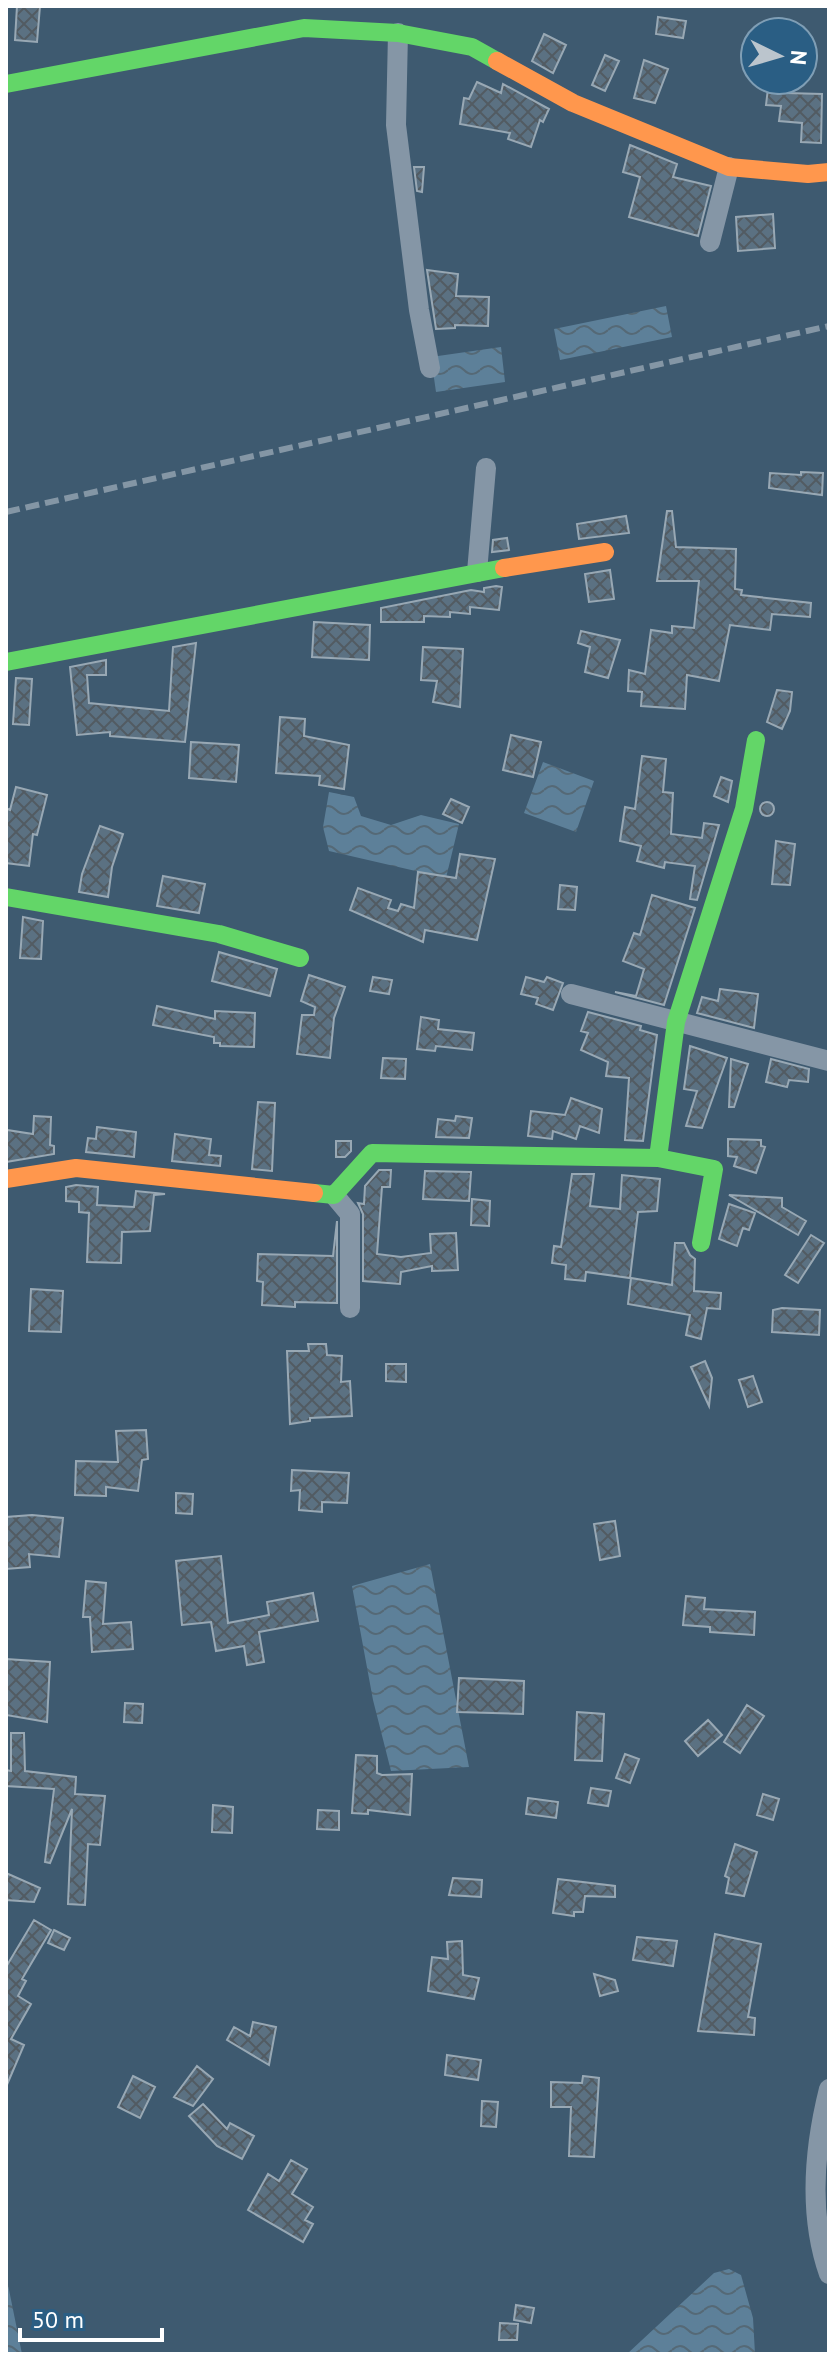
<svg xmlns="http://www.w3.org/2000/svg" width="835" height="2360" viewBox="0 0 835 2360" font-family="'PT Sans',sans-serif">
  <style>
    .water { fill: url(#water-waves) }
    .building { fill: url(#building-cross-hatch); stroke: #98a8b4; stroke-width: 2 }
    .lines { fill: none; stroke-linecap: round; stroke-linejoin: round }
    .street { stroke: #8596a6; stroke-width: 20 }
    .fast { stroke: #63d668; stroke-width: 18 }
    .slow { stroke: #ff974d; stroke-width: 18 }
    .rail { stroke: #8496a5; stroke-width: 6; stroke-dasharray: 14 6; stroke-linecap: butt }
  </style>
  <defs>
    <pattern id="water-waves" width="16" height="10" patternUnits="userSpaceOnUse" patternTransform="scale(2)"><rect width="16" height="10" fill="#5d8099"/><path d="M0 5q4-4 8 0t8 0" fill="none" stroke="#556976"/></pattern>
    <pattern id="building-cross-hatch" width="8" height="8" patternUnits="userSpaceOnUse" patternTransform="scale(2)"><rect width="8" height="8" fill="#5b7182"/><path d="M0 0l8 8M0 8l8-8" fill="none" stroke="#525b62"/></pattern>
  </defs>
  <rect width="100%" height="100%" fill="#3e5a70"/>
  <path class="water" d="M666 306 672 337 560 360 554 329Z
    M501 347 505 382 436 392 431 357Z
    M543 762 594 781 576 832 524 813Z
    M329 792 354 797 361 816 391 825 421 815 459 824 446 878 329 851 323 827Z
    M430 1564 469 1767 391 1771 373 1700 352 1586Z
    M729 2269 741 2275 753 2318 755 2354H627L714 2273Z
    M6 2275 22 2354H6Z"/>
  <path class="building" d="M17 6H40L37 42 15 40Z
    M658 17 686 21 683 38 656 34Z
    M544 34 566 45 553 73 532 61Z
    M605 55 619 61 605 91 592 85Z
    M644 60 668 69 655 103 634 98Z
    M769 80H788L786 93 822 94 821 143 801 142 802 123 779 121 781 106 766 105Z
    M477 82 501 93 503 84 549 109 543 122 540 120 531 147 508 139 510 133 460 124 464 98 469 99Z
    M630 145 677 164 673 177 711 186 698 236 629 217 640 177 623 172Z
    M414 167H424L422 192 417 191Z
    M773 214 775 248 738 251 736 217Z
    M427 270 458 274 456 296 489 297 488 326 455 325V328L436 329Z
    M801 472 823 473 822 495 769 488 770 473 801 475Z
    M667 511H672L676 547 736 549 735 589 742 590 741 595 811 603 810 617 772 614 770 630 730 625 719 681 687 675 685 709 641 706 642 692 628 691 629 670 645 674 651 630 672 633V626L694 628 699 581H657Z
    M626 516 629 533 579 539 577 524Z
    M507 538 509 550 492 552 493 540Z
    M610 570 614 599 589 602 585 574Z
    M496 586 502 587 499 610 470 607V614L450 612V617L424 616V622H381V608L471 590 484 592V588Z
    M314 622 370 625 369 660 312 657Z
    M581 631 620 640 608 678 585 672 590 647 578 643Z
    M196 643 185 742 110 736V732L77 735 70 667 106 660V675H87L89 703 169 711 173 647Z
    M423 647 463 649 460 707 433 702 437 681 421 680Z
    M16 678 32 679 29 725 13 724Z
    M777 690 792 692 790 711 782 729 767 722Z
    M280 717 305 719 304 736 349 745 344 789 319 785 320 776 276 773Z
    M511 735 541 742 533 777 503 770Z
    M191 742 239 745 236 782 189 778Z
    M642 756 666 759 663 792 673 793 671 834 702 838 704 823 719 825 697 900 690 899 695 866 665 862 664 868 637 861 641 846 620 841 625 807 635 809Z
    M721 777 732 781 728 802 714 796Z
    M16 787 47 795 37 835 33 834 29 866 6 863V808L10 810Z
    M451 799 469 807 462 823 443 814Z
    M760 809a7 7 0 1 1 14 0a7 7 0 1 1-14 0Z
    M100 826 123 834 112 867 108 897 79 892 82 874Z
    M776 841 795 844 790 885 772 884Z
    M460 854 495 859 477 940 425 930 423 942 350 910 358 888 391 900 388 908 398 911 401 904 414 908 418 872 456 878Z
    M163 876 205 884 199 913 157 906Z
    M560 885 577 887 575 910 558 909Z
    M652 895 695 908 664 1005 615 992 636 996 644 969 623 961 634 933 640 935Z
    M23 917 43 921 41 959 20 958Z
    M219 952 277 969 270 996 212 981Z
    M309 975 345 987 334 1018 330 1058 297 1054 302 1015H314L315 1007 301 1001Z
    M373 977 392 980 389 994 370 991Z
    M526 977 544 982 547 977 563 983 553 1010 536 1004 538 998 521 994Z
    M720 989 758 994 754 1028 697 1013 702 997 718 1001Z
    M157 1006 215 1019V1011L255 1013 254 1047 220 1046V1043H214V1037L153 1025Z
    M588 1012 641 1026 640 1030 657 1035 643 1141 625 1140 629 1078 606 1076 608 1062 581 1050 588 1033 581 1031Z
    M421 1017 439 1020 438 1029 474 1033 472 1050 436 1046 435 1051 417 1049Z
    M690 1046 727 1058 702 1128 686 1126 697 1091 684 1089Z
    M383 1058 406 1059 405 1079 381 1078Z
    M731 1059 748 1064 734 1107H729Z
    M771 1059 809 1069 808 1082 789 1080 787 1087 766 1082Z
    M571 1098 602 1109 599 1133 580 1126 576 1139 553 1131 552 1139 528 1136 531 1111 565 1115Z
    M258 1102 275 1103 272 1171 252 1169Z
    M34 1116 51 1117 50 1145 54 1146V1154L6 1162 7 1130 33 1134Z
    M456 1116 472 1118 469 1138 436 1137 438 1119 455 1121Z
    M97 1127 136 1132 134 1157 86 1152 88 1138 96 1139Z
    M175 1134 211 1139 209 1155 221 1156 220 1166 172 1161Z
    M728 1139 761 1140V1146L765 1147 756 1173 734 1166 737 1157 728 1156Z
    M336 1141H351V1151L345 1157H336Z
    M379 1170H391L390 1187H382L377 1254 401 1257 431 1253 430 1234 456 1233 458 1270 432 1271V1266L401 1272 400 1284 363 1281V1214L358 1203 364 1204 365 1186Z
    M425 1171 471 1172 469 1201 423 1199Z
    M572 1174H594L590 1206 620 1209 622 1175 660 1179 657 1211 638 1212 630 1278 586 1272 585 1281 565 1279 566 1265 552 1263 554 1246 561 1247Z
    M76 1185 98 1187 97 1205 134 1207 136 1191 165 1194 154 1195 150 1231 122 1232 121 1263 87 1262 89 1213 79 1212V1202L66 1201V1187Z
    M729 1195 782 1198V1207L806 1221 798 1235Z
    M472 1199 490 1201 489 1226 471 1225Z
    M729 1204 755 1213 749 1230 743 1228 737 1246 719 1239Z
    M337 1221V1303L295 1302V1307L262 1305 263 1282 257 1281 258 1254 333 1256Z
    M811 1235 824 1243 798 1283 785 1275Z
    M675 1243H684L690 1255 695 1259 694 1291 721 1293 720 1309 707 1308 701 1339 686 1335 690 1315 628 1304 631 1278 672 1285Z
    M31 1289 63 1291 61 1332 29 1331Z
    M782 1308 820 1310 819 1335 772 1332 773 1310Z
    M308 1344H326L327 1355 342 1356 341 1382 350 1381 352 1416 310 1418V1421L290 1424 287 1351H309Z
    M705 1361 712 1378 709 1406 691 1367Z
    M386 1364H406V1382L386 1381Z
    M753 1376 762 1402 748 1407 739 1380Z
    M146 1430 148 1459 142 1460 138 1491 106 1487V1496L75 1495 76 1461 118 1462 116 1431Z
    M292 1470 349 1473 347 1503 322 1502V1512L299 1510 300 1490 291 1491Z
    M176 1493 193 1494 192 1514 176 1513Z
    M32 1515 63 1518 59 1557 29 1554 30 1567 6 1569V1517Z
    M615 1521 620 1556 600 1560 594 1524Z
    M221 1556 228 1623 269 1615 267 1602 313 1593 318 1621 259 1632 264 1662 247 1665 244 1646 216 1651 211 1622 182 1625 176 1561Z
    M86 1581 106 1583 103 1624 131 1622 133 1649 92 1652 90 1617H83Z
    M686 1596 705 1598 704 1609 755 1612 754 1635 710 1632V1627L683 1625Z
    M6 1659 50 1662 47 1722 6 1715Z
    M459 1678 524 1681 523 1714 457 1712Z
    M125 1703 143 1704 142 1723 124 1722Z
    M747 1705 764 1716 740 1753 724 1742Z
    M577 1712 604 1714 602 1761 575 1760Z
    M708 1720 722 1735 698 1756 685 1741Z
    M11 1733H24L25 1771 76 1777 75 1794 105 1796 100 1845 88 1844 85 1905 68 1904 72 1809 50 1863 45 1862 54 1789 6 1786V1770L11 1771Z
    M625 1754 639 1759 630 1783 616 1778Z
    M356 1755 377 1756V1773L382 1775 412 1774 410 1815 368 1810V1814L352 1813Z
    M591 1788 611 1791 608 1806 588 1803Z
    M763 1794 779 1799 773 1820 757 1815Z
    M528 1798 558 1802 556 1818 526 1814Z
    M213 1805 233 1807 232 1833 212 1832Z
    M318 1810 339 1811V1830L317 1829Z
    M735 1844 757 1852 744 1896 726 1893 729 1878 725 1876Z
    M6 1873 40 1888 34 1902 6 1900Z
    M453 1878 482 1880 481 1897 449 1895Z
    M558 1879 615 1886V1897L585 1896 583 1912H574V1916L553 1913Z
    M34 1920 51 1930 22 1979 26 1981 18 1996 31 2004 11 2039 24 2045 6 2087V1967Z
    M54 1930 70 1938 64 1950 48 1943Z
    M715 1934 761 1944 748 2017 755 2018 754 2035 698 2031Z
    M637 1937 677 1941 673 1966 633 1960Z
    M462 1941 463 1975 479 1978 474 1999 428 1991 432 1957 448 1959 447 1942Z
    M594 1974 615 1980 618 1991 600 1996Z
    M253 2022 276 2027 269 2065 227 2040 234 2027 250 2036Z
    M447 2055 481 2060 478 2080 445 2075Z
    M197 2066 213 2079 193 2106 174 2097Z
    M133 2076 155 2087 140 2118 118 2107Z
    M583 2076 599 2078 594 2157 569 2156 571 2107H551V2082L582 2083Z
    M482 2101 498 2102 496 2127 481 2126Z
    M203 2104 227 2129 230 2123 254 2136 242 2159 217 2146 189 2116Z
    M291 2160 307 2169 292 2194 313 2207 305 2220 313 2224 303 2242 248 2210 268 2174 279 2181Z
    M516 2305 534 2308 531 2323 514 2320Z
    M500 2323 518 2324 517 2340H499Z"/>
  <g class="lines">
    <path class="street" d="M398 33 396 125 419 310 430 368
      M710 242 729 167
      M477 572 486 468
      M571 994 829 1061
      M334 1195 350 1214V1308
      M829 2089C814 2149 808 2214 829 2274"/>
    <path class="fast" d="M6 84 304 28 398 33 472 47 497 61
      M6 662 504 568
      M6 897 219 934 300 958
      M658 1158 676 1022 744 809 756 740
      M314 1193 334 1195 372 1153 658 1158 714 1169 701 1243"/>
    <path class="slow" d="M497 61 573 103 729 167 808 174 829 172
      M504 568 605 552
      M6 1179 76 1168 314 1193"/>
    <path class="rail" d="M6 512 829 326"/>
  </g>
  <rect width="835" height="2360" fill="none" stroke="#ffffff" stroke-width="16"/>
  <g transform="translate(779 56) rotate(95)"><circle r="38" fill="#2a5e84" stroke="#7f9eb5" stroke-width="2"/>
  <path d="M0-6L14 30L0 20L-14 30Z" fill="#bbc5cd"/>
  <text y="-12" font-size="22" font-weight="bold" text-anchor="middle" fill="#ffffff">N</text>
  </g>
  <path d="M20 2328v12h142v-12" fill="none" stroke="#ffffff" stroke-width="4"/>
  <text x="32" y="2328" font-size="24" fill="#ffffff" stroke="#2a5e84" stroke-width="6" paint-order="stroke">50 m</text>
</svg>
